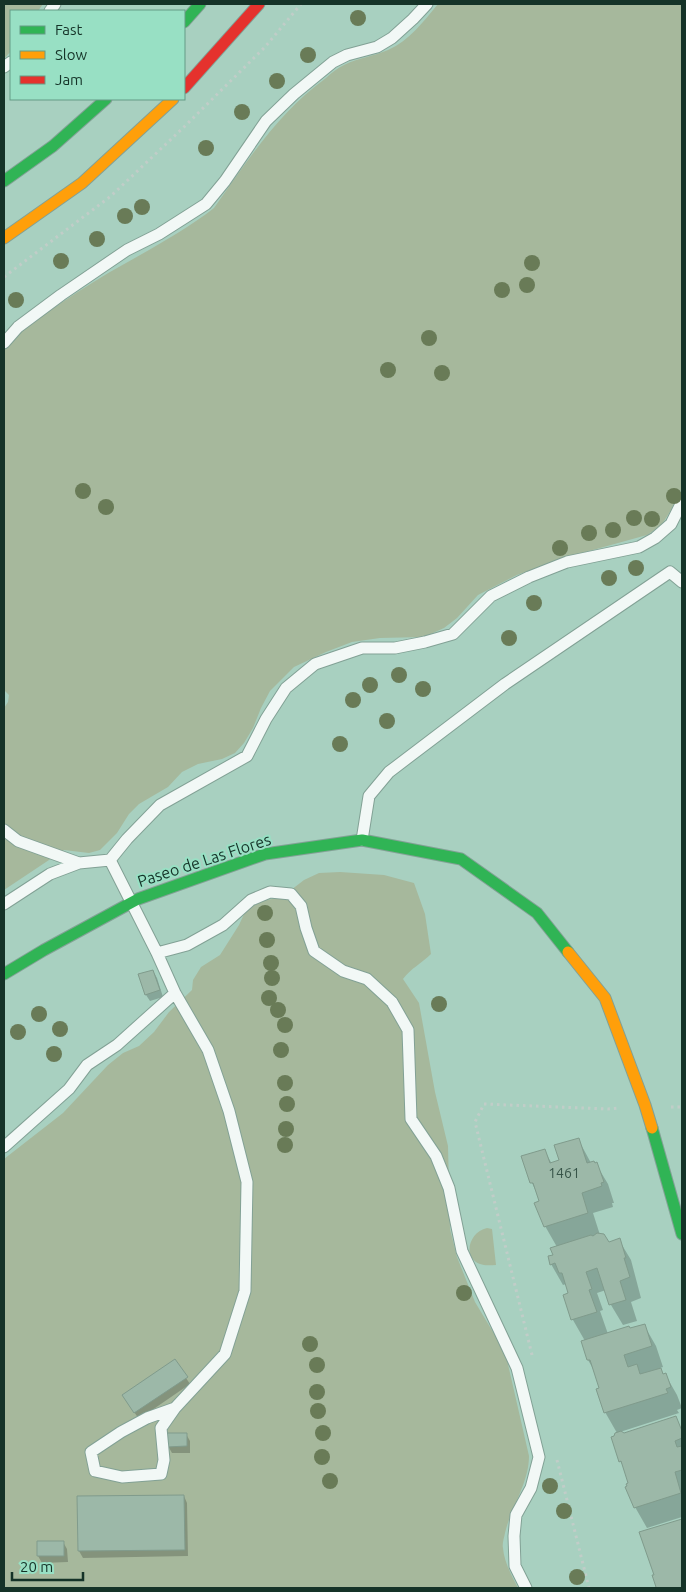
<svg xmlns="http://www.w3.org/2000/svg" width="686" height="1592" viewBox="0 0 686 1592" font-family="Ubuntu,sans-serif">
  <style>
    .green { fill: #a6b89c }
    .shadow { fill: #0003 }
    .building { fill: #9cb8a8; stroke: #809b8c }
    .lines { fill: none; stroke-linecap: round; stroke-linejoin: round }
    .lane-casing { stroke: #82a195; stroke-width: 13 }
    .fast-casing { stroke: #82a195; stroke-width: 13 }
    .slow-casing { stroke: #82a195; stroke-width: 13 }
    .jam-casing { stroke: #82a195; stroke-width: 13 }
    .path { stroke: #c1cdc8; stroke-width: 3; stroke-dasharray: 2.5 4; stroke-linecap: butt }
    .lane { stroke: #f2f8f6; stroke-width: 11 }
    .fast { stroke: #30b455; stroke-width: 11 }
    .slow { stroke: #ff9f0a; stroke-width: 11 }
    .jam { stroke: #e5322d; stroke-width: 11 }
    .tree { fill: #697b57 }
    .labels { text-anchor: middle; dominant-baseline: central; stroke-width: 4; stroke-linejoin: round; paint-order: stroke }
    .number-label { font-size: 14px; fill: #375448 }
    .street-label { font-size: 16px; fill: #153328; stroke: #98e0c4 }
  </style>
  <rect width="100%" height="100%" fill="#a8d0c0"/>
  <path class="green" d="M4 4H43L38 11H11V51L4 59Z
    M438 4H682V488L671 510 661 526 647 535 564 558 517 575 478 595 457 618 444 628 424 637 380 638 352 642 326 652 294 667 270 691 261 708 253 728 244 743 235 753 222 759 198 764 182 772 168 787 139 804 129 814 117 833 100 850 89 853 64 850 4 890V708L8 702 9 695 4 690V348C20 331 40 317 61 303 82 289 104 275 126 263 156 246 187 229 214 208 247 161 279 112 326 78 331 73 338 68 344 65 358 58 374 56 388 50 410 40 423 22 438 4Z
    M340 872 384 875 414 883 425 914 431 954C422 963 410 969 403 979L419 1003 435 1092 448 1146 450 1229 457 1257 475 1302 499 1342 507 1360 529 1456C529 1483 511 1507 505 1533 504 1538 502 1544 503 1548 504 1562 512 1576 518 1588H4V1159L63 1113 108 1065 123 1053 139 1046 154 1032 169 1012 192 990 193 980 201 967 220 955 239 925 246 910 257 902 282 897 304 880 319 873Z
    M487 1228 492 1229 496 1265C491 1265 485 1266 480 1264 462 1257 469 1232 487 1228Z"/>
  <path class="shadow" d="M153 971 157 978 163 997 150 1001 146 995Z
    M578 1139 591 1163 596 1164 608 1184 614 1203H612L613 1207 593 1213 600 1235 609 1243 619 1240 631 1260 641 1298 631 1302 637 1321 623 1325 611 1305 606 1290 597 1293 603 1310 600 1311 608 1334 644 1325 656 1346 663 1367 660 1368 664 1375 665 1374 677 1395 682 1408 677 1410 679 1413 620 1432 624 1434 675 1418 682 1430V1517L647 1528 635 1507 629 1484 625 1469 620 1461 615 1437 617 1433 605 1412 601 1389 595 1372 588 1360 585 1341 573 1320 565 1295 570 1294 566 1284 563 1285 551 1264 557 1247 545 1226 541 1202 532 1183 544 1150 552 1164 561 1161Z
    M186 1378 190 1384 139 1419 127 1402Z
    M186 1434 190 1441V1453H172L168 1446Z
    M184 1496 187 1503 188 1556 83 1558 79 1551Z
    M682 1520V1588H656H658L655 1576 640 1533Z
    M63 1542 67 1549 68 1562 42 1563 38 1556Z"/>
  <path class="building" d="M153 970 160 990 145 995 138 974Z
    M579 1138 587 1163 594 1161 595 1163 597 1162 604 1182 601 1183 602 1186 582 1193 588 1213 544 1227 534 1203 539 1201 533 1183H530L521 1156 545 1149 550 1163 559 1160 554 1145Z
    M597 1233 604 1234 609 1242 620 1238 626 1258H624L630 1277 620 1281 626 1300 609 1305 597 1268 586 1272 592 1289 589 1290 597 1312 571 1320 563 1295 568 1293 562 1273H559L555 1263 550 1265 548 1256 553 1255 550 1248 591 1235 593 1236Z
    M645 1324 652 1346 624 1355 628 1367 637 1364 640 1374 661 1368 663 1374 666 1373 671 1387 666 1389 668 1393 604 1413 596 1389 599 1388 590 1360H587L581 1341 629 1326 630 1328Z
    M175 1359 188 1377 134 1413 122 1395Z
    M676 1416 682 1431V1438L675 1441 677 1447 682 1446V1470L675 1472 681 1493 634 1508 625 1487 627 1486 626 1484 628 1483 621 1461 619 1462 611 1437 614 1436 615 1433 621 1431 624 1433Z
    M167 1433H187V1446L167 1447Z
    M184 1495 185 1550 78 1551 77 1496Z
    M682 1519V1588H654L656 1587 652 1575H654L639 1532Z
    M37 1541H64V1556H37Z"/>
  <g class="lines">
    <defs>
      <path id="lane" d="M50 11 55 4
        M4 67 11 62
        M4 343 18 327 61 295 127 250 159 234 206 204 225 181 266 121 294 94 333 62 347 55 377 47 392 38 413 19 427 4
        M4 830 18 841 79 863
        M362 840 369 796 389 772 505 684 670 572 682 582
        M110 860 157 953
        M4 904 50 874 79 863 110 860 127 839 160 805 247 756 266 719 286 688 315 664 362 648H395L425 642 453 634 491 596 529 577 567 562 639 547 655 538 671 524 682 502
        M175 993 208 1050 229 1111 247 1182 245 1291 225 1354 175 1408 147 1418 121 1432 91 1452 95 1471 122 1477 161 1474 164 1460 161 1428 175 1408
        M4 1147 69 1089 87 1065 117 1045 175 993 157 953 187 945 223 925 251 900 270 892 291 894 301 906 306 928 314 951 343 971 367 979 392 1002 408 1030 411 1119 436 1156 449 1188 462 1251 517 1368 539 1457 531 1488 516 1515 514 1536 515 1566 526 1588"/>
      <path id="fast" d="M184 22 200 4
        M4 181 53 146 106 99
        M4 974 44 950 138 899 265 854 362 840 461 859 537 913 568 952
        M652 1128 682 1234"/>
      <path id="slow" d="M4 238 82 183 173 99
        M568 952 605 998 645 1105 652 1128"/>
      <path id="jam" d="M184 88 259 4"/>
    </defs>
    <use href="#lane" class="lane-casing"/>
    <use href="#fast" class="fast-casing"/>
    <use href="#slow" class="slow-casing"/>
    <use href="#jam" class="jam-casing"/>
    <path class="path" d="M4 277 111 196 185 126 265 47 301 4
      M671 1107H682
      M532 1355 475 1122 484 1104 608 1109 620 1108
      M557 1460 589 1588"/>
    <use href="#lane" class="lane"/>
    <use href="#fast" class="fast"/>
    <use href="#slow" class="slow"/>
    <use href="#jam" class="jam"/>
  </g>
  <g class="tree">
    <circle cx="358" cy="18" r="8"/>
    <circle cx="308" cy="55" r="8"/>
    <circle cx="277" cy="81" r="8"/>
    <circle cx="242" cy="112" r="8"/>
    <circle cx="206" cy="148" r="8"/>
    <circle cx="142" cy="207" r="8"/>
    <circle cx="125" cy="216" r="8"/>
    <circle cx="97" cy="239" r="8"/>
    <circle cx="61" cy="261" r="8"/>
    <circle cx="532" cy="263" r="8"/>
    <circle cx="527" cy="285" r="8"/>
    <circle cx="502" cy="290" r="8"/>
    <circle cx="16" cy="300" r="8"/>
    <circle cx="429" cy="338" r="8"/>
    <circle cx="388" cy="370" r="8"/>
    <circle cx="442" cy="373" r="8"/>
    <circle cx="83" cy="491" r="8"/>
    <circle cx="674" cy="496" r="8"/>
    <circle cx="106" cy="507" r="8"/>
    <circle cx="634" cy="518" r="8"/>
    <circle cx="652" cy="519" r="8"/>
    <circle cx="613" cy="530" r="8"/>
    <circle cx="589" cy="533" r="8"/>
    <circle cx="560" cy="548" r="8"/>
    <circle cx="636" cy="568" r="8"/>
    <circle cx="609" cy="578" r="8"/>
    <circle cx="534" cy="603" r="8"/>
    <circle cx="509" cy="638" r="8"/>
    <circle cx="399" cy="675" r="8"/>
    <circle cx="370" cy="685" r="8"/>
    <circle cx="423" cy="689" r="8"/>
    <circle cx="353" cy="700" r="8"/>
    <circle cx="387" cy="721" r="8"/>
    <circle cx="340" cy="744" r="8"/>
    <circle cx="265" cy="913" r="8"/>
    <circle cx="267" cy="940" r="8"/>
    <circle cx="271" cy="963" r="8"/>
    <circle cx="272" cy="978" r="8"/>
    <circle cx="269" cy="998" r="8"/>
    <circle cx="439" cy="1004" r="8"/>
    <circle cx="278" cy="1010" r="8"/>
    <circle cx="39" cy="1014" r="8"/>
    <circle cx="285" cy="1025" r="8"/>
    <circle cx="60" cy="1029" r="8"/>
    <circle cx="18" cy="1032" r="8"/>
    <circle cx="281" cy="1050" r="8"/>
    <circle cx="54" cy="1054" r="8"/>
    <circle cx="285" cy="1083" r="8"/>
    <circle cx="287" cy="1104" r="8"/>
    <circle cx="286" cy="1129" r="8"/>
    <circle cx="285" cy="1145" r="8"/>
    <circle cx="464" cy="1293" r="8"/>
    <circle cx="310" cy="1344" r="8"/>
    <circle cx="317" cy="1365" r="8"/>
    <circle cx="317" cy="1392" r="8"/>
    <circle cx="318" cy="1411" r="8"/>
    <circle cx="323" cy="1433" r="8"/>
    <circle cx="322" cy="1457" r="8"/>
    <circle cx="330" cy="1481" r="8"/>
    <circle cx="550" cy="1486" r="8"/>
    <circle cx="564" cy="1511" r="8"/>
    <circle cx="577" cy="1577" r="8"/>
  </g>
  <g class="labels">
    <g class="number-label">
      <text x="564" y="1173">1461</text>
    </g>
    <g class="street-label">
      <text transform="translate(204 860) rotate(-18)">Paseo de Las Flores</text>
    </g>
  </g>
  <rect width="686" height="1592" fill="none" stroke="#153328" stroke-width="10"/>
  <rect x="10" y="10" width="175" height="90" fill="#98e0c4" stroke="#649b86"/>
  <rect x="20" y="26" width="25" height="8" fill="#30b455" stroke="#649b86"/>
  <text x="55" y="35" font-size="15" fill="#153328">Fast</text>
  <rect x="20" y="51" width="25" height="8" fill="#ff9f0a" stroke="#649b86"/>
  <text x="55" y="60" font-size="15" fill="#153328">Slow</text>
  <rect x="20" y="76" width="25" height="8" fill="#e5322d" stroke="#649b86"/>
  <text x="55" y="85" font-size="15" fill="#153328">Jam</text>
  <path d="M12 1572v8h71v-8" fill="none" stroke="#153328" stroke-width="2.5"/>
  <text x="20" y="1572" font-size="15" fill="#153328" stroke="#98e0c4" stroke-width="4" paint-order="stroke">20 m</text>
</svg>
